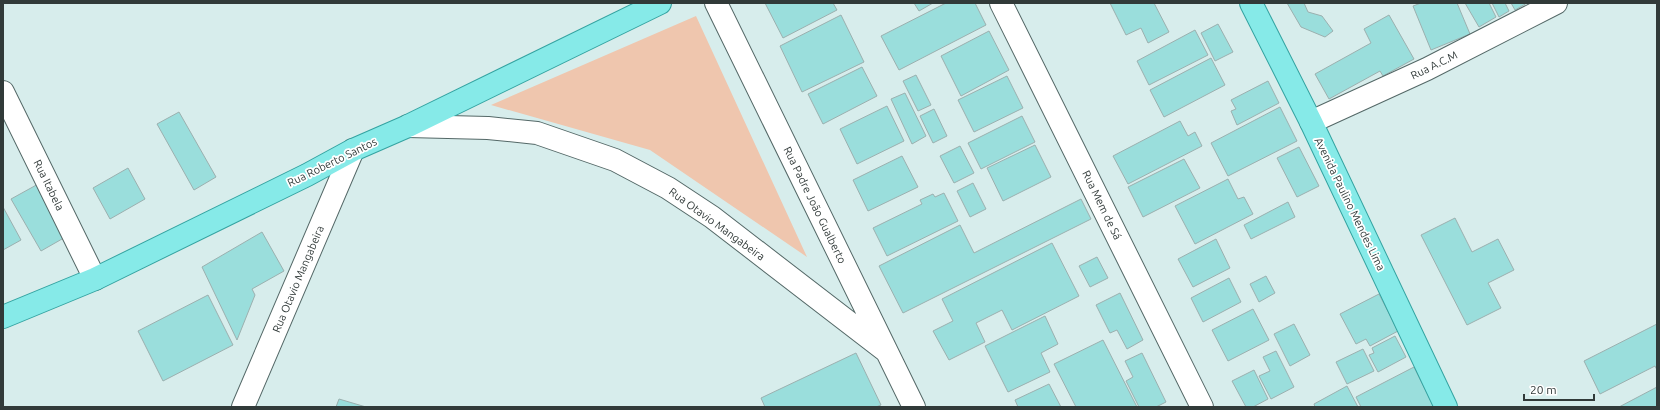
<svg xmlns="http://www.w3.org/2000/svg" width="1660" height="410" viewBox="0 0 1660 410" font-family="Ubuntu,sans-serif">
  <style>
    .green { fill: #efc6ae }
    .building { fill: #9adedc; stroke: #9bb0af }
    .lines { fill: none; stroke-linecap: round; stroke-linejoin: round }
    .minor-casing { stroke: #546867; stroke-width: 24 }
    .major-casing { stroke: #34a3a1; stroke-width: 24 }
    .minor { stroke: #fff; stroke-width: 22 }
    .major { stroke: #86eae8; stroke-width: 22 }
    .labels { text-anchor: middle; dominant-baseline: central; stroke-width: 3.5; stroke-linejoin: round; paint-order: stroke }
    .street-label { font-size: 11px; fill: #313a39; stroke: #fff }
  </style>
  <rect width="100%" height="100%" fill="#d7edec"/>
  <path class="green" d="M696 16 807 257 650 150 491 105Z"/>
  <path class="building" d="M765 3H833L837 10 783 38Z
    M914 3H933L919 11Z
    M946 3H975L986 25 899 70 881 36Z
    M1110 3H1154L1169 32 1148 43 1141 28 1126 35Z
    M1287 3H1304L1308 12 1322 16 1333 31 1325 37 1301 27Z
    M1421 3H1457L1470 34 1431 50 1413 6Z
    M1465 3H1489L1496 17 1479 27Z
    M1492 3H1505L1509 11 1499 17Z
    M1511 3H1527L1515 10Z
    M841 15 864 62 802 92 780 46Z
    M1389 15 1414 59 1383 76 1380 71 1329 99 1315 74 1371 43 1364 29Z
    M1218 24 1233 52 1215 61 1201 33Z
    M1195 30 1208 55 1149 85 1137 61Z
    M989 31 1009 70 961 96 941 56Z
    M1211 58 1225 85 1164 117 1150 90Z
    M862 67 877 96 823 124 808 94Z
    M916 75 931 105 918 111 903 81Z
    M1007 76 1023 108 974 132 958 100Z
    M1268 81 1279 103 1237 125 1231 111 1236 109 1231 100Z
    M905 93 926 136 912 144 891 99Z
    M887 106 904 141 857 164 840 129Z
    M1280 107 1297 141 1228 176 1211 143Z
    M934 109 947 136 933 143 920 116Z
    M179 112 216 177 194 190 157 124Z
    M1022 116 1035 142 981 169 968 143Z
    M1180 121 1188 136 1195 132 1202 146 1128 184 1113 156Z
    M1035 145 1051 177 1003 201 987 168Z
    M960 146 974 173 954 183 940 156Z
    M1299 147 1319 186 1297 197 1277 158Z
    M902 156 918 187 868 211 853 180Z
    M1184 159 1200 188 1143 217 1128 187Z
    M128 168 145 199 110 219 93 188Z
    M1228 179 1238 199 1244 197 1253 214 1195 244 1175 206Z
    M40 183 69 235 41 251 11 199Z
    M973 183 986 209 970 217 957 191Z
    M944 193 958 221 887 256 873 228 922 204 920 200 933 194 935 197Z
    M1081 199 1091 219 903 313 879 266 960 225 974 253Z
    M1288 202 1295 217 1251 239 1244 225Z
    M3 207 21 240 3 250Z
    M1455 218 1472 252 1498 239 1514 270 1488 283 1501 308 1467 325 1421 235Z
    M262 232 284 271 252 289 255 295 237 340 202 267Z
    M1216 239 1230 268 1193 287 1178 259Z
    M1052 243 1079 296 1012 330 1002 310 976 323 985 342 949 360 933 331 953 321 942 299Z
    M1097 257 1108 278 1090 287 1079 266Z
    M1266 276 1275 293 1259 302 1250 284Z
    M1229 278 1241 302 1203 322 1191 298Z
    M1120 293 1143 340 1127 349 1117 330 1110 333 1096 305Z
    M1379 294 1398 331 1370 346 1366 339 1356 344 1340 314Z
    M208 295 233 345 163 381 138 331Z
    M1253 309 1269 340 1228 361 1212 330Z
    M1045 316 1058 344 1041 353 1050 372 1008 392 985 346Z
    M1294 324 1310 355 1290 366 1274 334Z
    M1657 324V370L1655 366 1600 394 1584 361Z
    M1395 336 1406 357 1378 372 1369 355 1374 353 1372 348Z
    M1103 340 1137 407H1076L1054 364Z
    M1363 349 1374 371 1347 384 1336 362Z
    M1276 351 1294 387 1271 399 1259 376 1270 371 1263 357Z
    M856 353 881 405 876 407H765L761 398Z
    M1142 353 1166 402 1156 407H1139L1126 381 1133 377 1125 361Z
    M1414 367 1434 407H1361L1356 397Z
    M1254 370 1268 399 1253 407H1246L1232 381Z
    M1049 384 1061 407H1018L1015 400Z
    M1347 386 1358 407H1315L1314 404Z
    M1657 387V407H1619Z
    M339 399 366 407H336Z"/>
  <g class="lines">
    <defs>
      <path id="minor" d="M716 3 914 407
        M1001 3 1202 407
        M3 92 95 279
        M1311 122 1427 69 1556 3
        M408 126 488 128 537 133 615 160 668 188 712 217 886 351
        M243 407 353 150"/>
      <path id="major" d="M1251 3 1311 122 1446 407
        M3 317 95 279 307 175 353 150 408 126 660 3"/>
    </defs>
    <use href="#minor" class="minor-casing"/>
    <use href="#major" class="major-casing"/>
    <use href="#minor" class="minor"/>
    <use href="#major" class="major"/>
  </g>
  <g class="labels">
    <g class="street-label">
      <text transform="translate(1434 65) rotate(-26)">Rua A.C.M</text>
      <text transform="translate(332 162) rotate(-26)">Rua Roberto Santos</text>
      <text transform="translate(49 185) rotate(64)">Rua Itabela</text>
      <text transform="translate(1350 204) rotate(64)">Avenida Paulino Mendes Lima</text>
      <text transform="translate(815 205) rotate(64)">Rua Padre João Gualberto</text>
      <text transform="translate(1102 205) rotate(64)">Rua Mem de Sá</text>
      <text transform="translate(717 224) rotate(36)">Rua Otavio Mangabeira</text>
      <text transform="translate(298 279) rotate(-67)">Rua Otavio Mangabeira</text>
    </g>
  </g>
  <rect width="1660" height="410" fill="none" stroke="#313a39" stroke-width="8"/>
  <path d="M1524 394v6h70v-6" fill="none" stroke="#313a39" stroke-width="2"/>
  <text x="1530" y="394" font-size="12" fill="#313a39" stroke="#ffffff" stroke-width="3" paint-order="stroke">20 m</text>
</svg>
